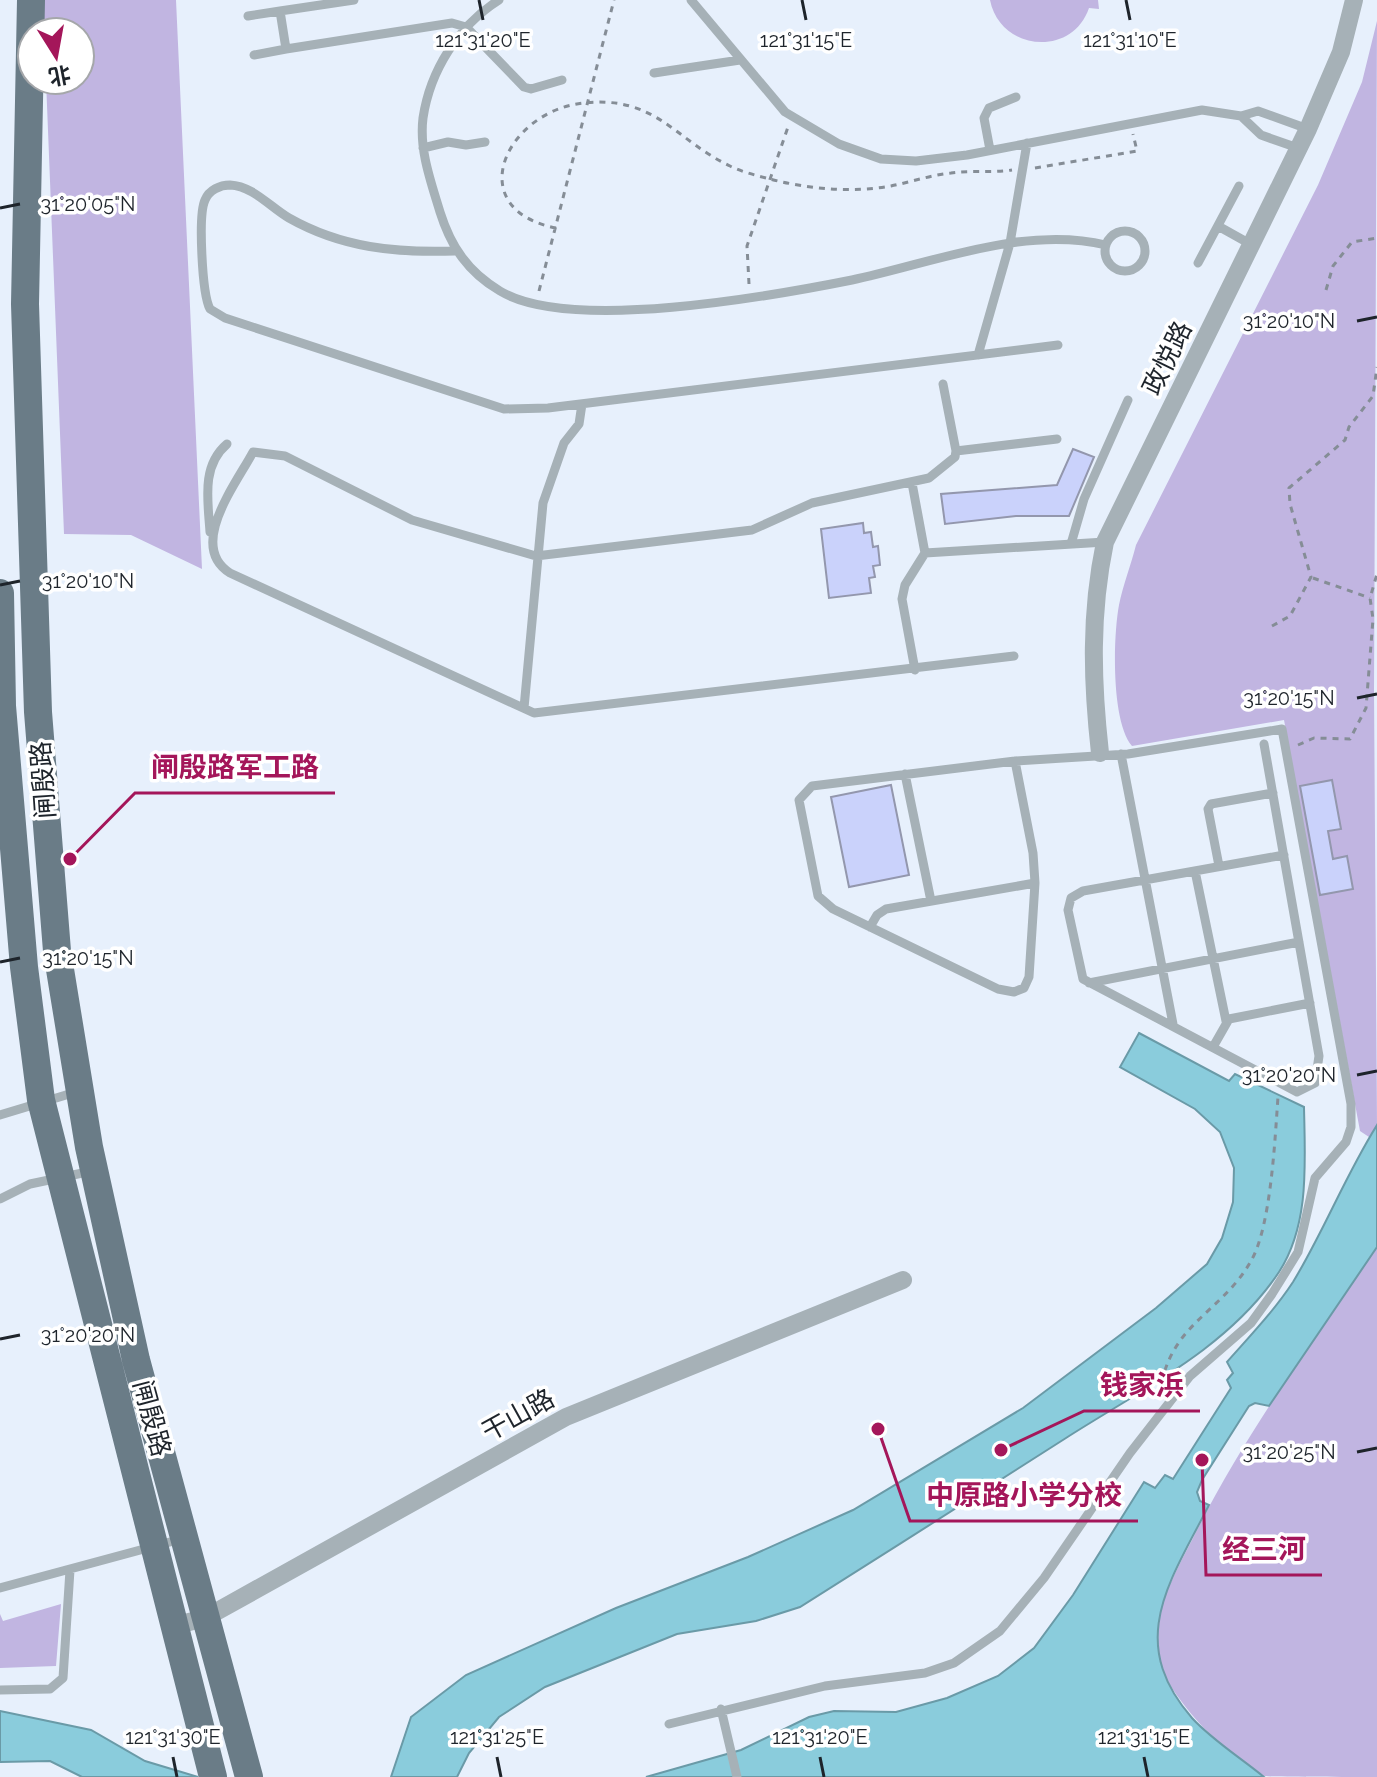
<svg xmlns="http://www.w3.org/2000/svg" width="1377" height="1777" viewBox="0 0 1377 1777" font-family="Raleway,'Noto Sans SC',sans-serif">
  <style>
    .green { fill: #c1b5e1 }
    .water { fill: #8accdc; stroke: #6a9aa7; stroke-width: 2 }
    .building { fill: #cad2fb; stroke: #9397ad; stroke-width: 2 }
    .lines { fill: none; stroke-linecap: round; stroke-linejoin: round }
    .path { stroke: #858d96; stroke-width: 3; stroke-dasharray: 6 6; stroke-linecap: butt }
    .lane { stroke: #a6b1b7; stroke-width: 9 }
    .street { stroke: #a6b1b7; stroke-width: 18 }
    .primary { stroke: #6a7c87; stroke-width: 28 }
    .ticks { fill: none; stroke: #1e242b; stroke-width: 3 }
    .labels { text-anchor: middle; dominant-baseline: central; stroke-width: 7; stroke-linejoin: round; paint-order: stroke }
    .street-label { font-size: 26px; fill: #1e242b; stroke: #fff }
    .ticks-label { font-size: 20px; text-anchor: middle; fill: #1e242b; stroke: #fff; stroke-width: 7; stroke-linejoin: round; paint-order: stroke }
    .leader { fill: none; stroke: #a4165a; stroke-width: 3 }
    .callout-dot { fill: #a4165a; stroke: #fff; stroke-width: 3 }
    .callout-label { font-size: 28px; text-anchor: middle; font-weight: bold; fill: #a4165a; stroke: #fff; stroke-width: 7; stroke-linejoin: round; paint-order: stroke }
  </style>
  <rect width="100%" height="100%" fill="#e7f0fc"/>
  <path class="green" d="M42 0H176L202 569 131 535 64 534 46 80H80V32H44Z
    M990 0H1098L1099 9 1089 8C1072 58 1000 51 990 0Z
    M1377 21 1374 690 1377 1125 1369 1137 1360 1131 1284 720 1132 746C1111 722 1113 637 1119 605 1123 585 1131 565 1136 545L1318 185 1362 82Z
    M1377 1247V1777C1357 1777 1275 1777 1262 1776 1227 1758 1153 1683 1155 1642 1157 1605 1176 1571 1192 1540 1243 1436 1313 1342 1377 1247Z
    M61 1604 56 1666 0 1668V1614L3 1621Z"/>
  <path class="water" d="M1139 1033 1229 1081 1235 1074 1304 1107C1305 1162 1310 1224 1279 1272 1229 1348 1139 1391 1066 1438 977 1495 889 1551 800 1607L756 1621 677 1634 545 1687 499 1717 469 1753 457 1777H391L411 1717 466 1675 616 1608 748 1557 853 1510 1023 1408 1156 1308 1207 1264 1222 1238 1233 1202 1234 1168 1220 1132 1195 1109 1120 1067Z
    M1377 1125V1247L1269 1406 1255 1403 1249 1406 1202 1480 1197 1492 1200 1501 1209 1505C1170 1582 1125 1641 1192 1718 1212 1740 1241 1758 1264 1777H646L741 1750 809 1717 834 1711 896 1712 947 1698 998 1676 1034 1648 1073 1595 1144 1482 1155 1488 1165 1475 1173 1479 1231 1388 1227 1380 1233 1373 1227 1362C1250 1336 1274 1311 1293 1282 1324 1231 1345 1176 1377 1125Z
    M0 1711 91 1730 145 1761 198 1777H82L50 1761 0 1762Z"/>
  <path class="building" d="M1073 449 1094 457 1069 516H1016L945 524 941 494 1057 485Z
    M863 523 864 533 871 532 873 547 878 546 880 565 873 566 875 577 869 578 871 593 829 598 821 529Z
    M1332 780 1341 829 1328 831 1333 859 1347 856 1353 889 1320 895 1300 786Z
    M891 785 909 875 849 887 831 797Z"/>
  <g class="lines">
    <path class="path" d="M1035 168 1137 151 1133 134
      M556 228C461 209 505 112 583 103 656 95 675 140 730 166 742 172 758 176 770 179 808 189 853 193 891 186 911 182 931 175 951 173 971 170 991 173 1012 170
      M749 284 747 246 788 127
      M1326 290 1333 266 1352 242 1377 238
      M539 291 614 0
      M1313 578 1370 598
      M1272 626 1290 616 1311 577 1290 504 1289 488 1345 440 1349 427 1373 396 1377 367
      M1298 745 1314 738 1350 739 1366 708 1373 619 1370 598 1377 574
      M1160 1394C1168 1324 1221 1314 1251 1261 1271 1227 1275 1138 1278 1097"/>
    <path class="lane" d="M354 0 280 11 286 49 452 23 466 27 524 87 531 89 562 80
      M499 0C458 26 430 71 423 118 419 150 431 182 440 212 451 247 468 272 500 291 570 333 772 296 852 280 933 263 1024 225 1106 245
      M691 0 785 112 839 144 881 159 916 161 967 155 1202 110 1241 116 1261 135 1298 148
      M248 16 280 11
      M254 55 286 49
      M654 73 740 60
      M1241 116 1258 111 1308 129
      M423 148 448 142 466 145 485 142
      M990 150 984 118 989 108 1016 97
      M1218 226 1252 245
      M1105 251a20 20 0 1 1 40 0a20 20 0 1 1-40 0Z
      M455 251C396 253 342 248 289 218 270 207 253 186 230 185 220 185 209 190 205 200 198 215 202 294 210 309L225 318 504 409 548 408 1058 345
      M1198 263 1239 186
      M978 355 1010 243 1027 143
      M943 384 956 451 955 457 929 478 812 503 752 530 536 556 412 520 285 456 253 452C236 484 187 546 230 573L534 713 1014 656
      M956 451 1057 439
      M912 483 925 553 905 585 902 599 915 670
      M210 532C208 501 201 466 227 444
      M1071 544 1084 499 1128 400
      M925 553 1105 542
      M524 708 543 503 564 443 579 424 582 404
      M1264 744 1319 1056 1315 1083 1297 1092 1083 979 1068 910 1071 898 1083 891 1284 855
      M1121 754 1173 1024
      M905 774 931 901
      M1219 866 1208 809 1211 804 1273 793
      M1195 871 1226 1021
      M870 927 877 915 886 909 1035 883
      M1089 983 1299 942
      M1213 1047 1229 1019 1310 1003
      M0 1115 76 1092
      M0 1199 30 1184 92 1171
      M0 1588 181 1539
      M0 1690 50 1689 63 1678 70 1570
      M721 1709 737 1777
      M669 1724 825 1686 925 1673 954 1663 1000 1631 1044 1578 1130 1453 1190 1376 1251 1323 1272 1294 1298 1252 1315 1178 1346 1142 1351 1127V1104L1282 729 1128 754 1015 761 812 786 799 800 818 896 833 909 998 989 1014 992 1024 988 1029 977 1035 883 1033 853 1015 761"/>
    <path class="street" d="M1100 753C1092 681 1090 614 1105 542L1308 129 1341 52 1354 0
      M173 1626 205 1618 566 1417 903 1280"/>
    <path class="primary" d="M31 0 25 304 38 712 57 951 89 1147 136 1360 249 1777
      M0 593 2 706 24 967 41 1100 213 1777"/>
  </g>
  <path class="ticks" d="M479 0 483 20M802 0 806 20M1126 0 1130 20M0 208 20 204M1357 321 1377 317M0 585 20 581M1357 698 1377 694M0 962 20 958M1357 1075 1377 1071M0 1339 20 1335M1357 1452 1377 1448M173 1757 177 1777M497 1757 501 1777M820 1757 824 1777M1144 1757 1148 1777"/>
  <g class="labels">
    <g class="street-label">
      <text transform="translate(1167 358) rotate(-64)">政悦路</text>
      <text transform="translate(43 780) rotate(-94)">闸殷路</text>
      <text transform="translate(518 1415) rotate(-29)">干山路</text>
      <text transform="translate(152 1418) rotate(75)">闸殷路</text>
    </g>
  </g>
  <g class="ticks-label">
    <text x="483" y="47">121°31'20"E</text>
    <text x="806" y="47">121°31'15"E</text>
    <text x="1130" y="47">121°31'10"E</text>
    <text x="88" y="211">31°20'05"N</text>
    <text x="1289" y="328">31°20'10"N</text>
    <text x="88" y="588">31°20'10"N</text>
    <text x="1289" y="705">31°20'15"N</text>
    <text x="88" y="965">31°20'15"N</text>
    <text x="1289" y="1082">31°20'20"N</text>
    <text x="88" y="1342">31°20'20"N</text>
    <text x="1289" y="1459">31°20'25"N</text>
    <text x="173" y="1744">121°31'30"E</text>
    <text x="497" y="1744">121°31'25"E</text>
    <text x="820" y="1744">121°31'20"E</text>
    <text x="1144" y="1744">121°31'15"E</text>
  </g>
  <path class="leader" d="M70 859L135 793H335M1001 1450L1084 1411H1200M878 1429L910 1521H1138M1202 1460L1206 1575H1322"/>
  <g class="callout-dot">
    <circle cx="70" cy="859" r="8"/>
    <circle cx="1001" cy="1450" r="8"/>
    <circle cx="878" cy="1429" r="8"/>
    <circle cx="1202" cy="1460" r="8"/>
  </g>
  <g class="callout-label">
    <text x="235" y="777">闸殷路军工路</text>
    <text x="1142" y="1395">钱家浜</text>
    <text x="1024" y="1505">中原路小学分校</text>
    <text x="1264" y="1559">经三河</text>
  </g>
  <g transform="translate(56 56) rotate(169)"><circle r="38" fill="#ffffff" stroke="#a5a7aa" stroke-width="2"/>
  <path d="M0-6L14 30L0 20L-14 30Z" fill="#a4165a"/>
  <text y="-12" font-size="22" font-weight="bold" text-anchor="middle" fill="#1e242b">北</text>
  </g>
</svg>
